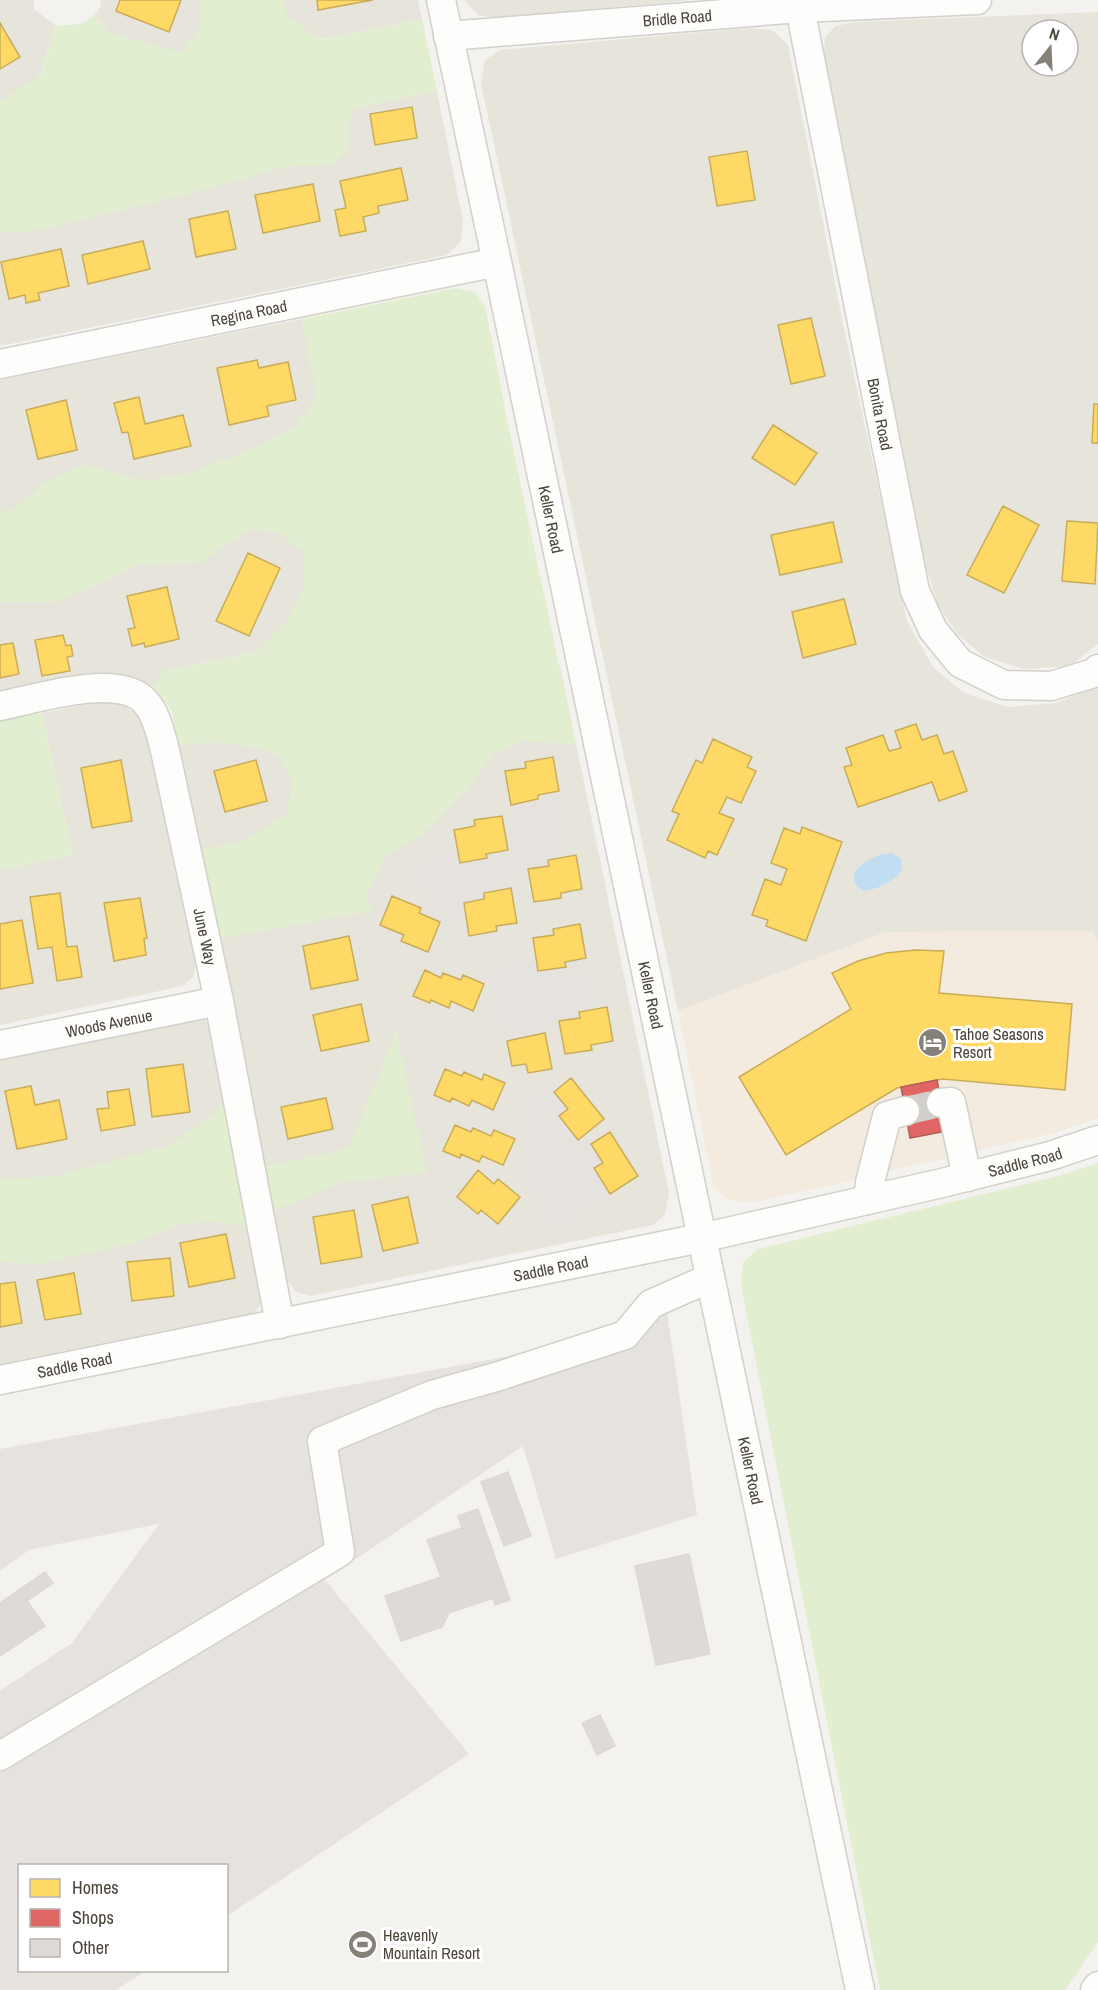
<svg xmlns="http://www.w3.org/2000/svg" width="1098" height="1990" viewBox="0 0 1098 1990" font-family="'Archivo Narrow',sans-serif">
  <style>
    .residential { fill: #e7e4dc; fill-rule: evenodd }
    .commercial { fill: #f3ebdf }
    .green { fill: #e1eecf }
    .parking { fill: #e6e3df }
    .water { fill: #c0ddf1 }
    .homes { fill: #ffd966; stroke: #c9ac58; stroke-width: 1.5 }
    .shops { fill: #e06666; stroke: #b35c58; stroke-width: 1.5 }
    .building { fill: #dedbd6; stroke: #dcd9d4; stroke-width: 1.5 }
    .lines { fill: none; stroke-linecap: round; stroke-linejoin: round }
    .minor-tunnel { stroke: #d2cfca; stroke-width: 28; stroke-dasharray: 28 14; stroke-linecap: butt }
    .minor-casing { stroke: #d2d0cb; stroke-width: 31 }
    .minor { stroke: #fdfdfc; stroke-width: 28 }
    .labels { text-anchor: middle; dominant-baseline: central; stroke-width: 6; stroke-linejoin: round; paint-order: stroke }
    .street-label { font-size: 16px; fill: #4b4439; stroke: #fff }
    .poi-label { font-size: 16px; fill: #4b4439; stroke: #fff; text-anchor: start }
  </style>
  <rect width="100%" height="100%" fill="#f4f2ee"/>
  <path class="residential" d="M0 0H34V9L56 26 5 179 205 138 94 16 100 7 101 0H418L422 19 231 58 246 130 437 91 463 221 461 241 447 255 0 346Z
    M464 0H693L495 18 478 15Z
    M1098 12V644L1070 666 1024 669 985 657 959 636 938 605 925 564 823 63 825 38 835 26 855 22ZM1032 30H1068V66H1032Z
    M750 28 772 30 788 45 843 324 907 621 933 667 964 693 1008 707 1056 703 1098 686V942L1092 931 886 932 678 1011 481 83 485 60 500 50Z
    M302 319 333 471 337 635 164 671 154 687 129 677 0 694V380Z
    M560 666 669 1193 665 1215 653 1225 310 1296 296 1292 287 1280 218 939 351 821 200 850 178 746Z
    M117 701 136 714 147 735 196 960 194 976 183 986 0 1025V870L73 855 42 713 97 702Z
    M185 1019 204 1020 213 1027 264 1291 259 1307 247 1320 0 1368V1058Z"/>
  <path class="commercial" d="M1092 931 1098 942V1118L1054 1133 752 1203 727 1199 714 1188 678 1011 886 932Z"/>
  <path class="green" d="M200 0H283L288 17 321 40 422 19 437 91 354 108 349 123V150L331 165 285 167 193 193 40 230 8 233 0 232V101L40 76 56 26 81 24 94 16 109 33 181 52 199 30Z
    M456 288 475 292 485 306 510 434 576 745 524 741 495 753 466 790 429 829 386 857 367 893 371 911 218 939 200 850 245 841 287 813 292 779 278 755C247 744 211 739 178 746L172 711 154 687 164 671 257 652 288 619 304 587V551L277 533 252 529 200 562 138 565 83 591 53 602H0V512L13 510 44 483 86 464 142 481 196 471 261 445 296 427 317 397 302 319Z
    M42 713 73 855 0 870V721Z
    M396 1031 427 1173 343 1182 273 1211 264 1167 349 1148C364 1109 382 1071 396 1031Z
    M229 1100 252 1228 214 1222 182 1224 129 1244 39 1264 0 1262V1179L55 1176 165 1147 197 1127Z
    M1098 1163V1942L1065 1990H880L741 1286 743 1262 758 1249 1062 1175Z"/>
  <path class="parking" d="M559 791 562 809 557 819 565 857 549 860V866L528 869 514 874 511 888 484 893V899L464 903 466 918 440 922 419 913 421 898 414 863 458 853 460 863 487 858 486 854 507 850 503 826 514 816 511 805 538 799V795Z
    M536 956 539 971 565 967V962L586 958 594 1009 580 1012V1018L559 1021 545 1033 507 1041 500 1036 488 965Z
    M548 1081 561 1087 578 1139 591 1144 603 1163 594 1169 610 1194 569 1226 536 1234 517 1094 529 1093Z
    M666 1306 697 1515 556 1559 523 1446 325 1580 469 1754 227 1916 226 1866H20V1970L145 1971 116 1990H0V1691L72 1643 159 1524 29 1550 0 1571V1449L625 1335Z"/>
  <path class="water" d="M892 853 901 859 902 870C892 882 879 889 863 891L855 884 854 873C863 861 877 854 892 853Z"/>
  <path class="homes" d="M120 0H181L169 32 116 11Z
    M317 0H373L318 10Z
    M0 23 20 57 0 69Z
    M412 107 417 138 375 145 370 114Z
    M747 151 755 200 717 206 709 157Z
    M401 168 408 200 378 206 379 213 363 217 366 231 340 236 335 210 346 208 340 181Z
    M313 184 320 221 263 233 255 195Z
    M228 211 236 249 196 257 189 219Z
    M143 241 150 269 88 284 82 255Z
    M61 249 69 286 38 293 40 300 26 303 25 295 9 299 1 262Z
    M811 318 825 376 791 384 778 325Z
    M257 360 259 368 288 362 296 400 267 406 269 416 229 425 217 368Z
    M139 397 145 424 183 415 191 446 134 459 128 432 122 433 114 403Z
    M66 400 77 450 38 459 26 410Z
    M1094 404H1098V443H1092Z
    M773 425 817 453 795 485 752 458Z
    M1003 506 1039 525 1004 593 967 575Z
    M1067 521 1098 523 1095 584 1062 581Z
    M833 522 842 562 780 575 771 535Z
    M248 553 280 568 249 636 216 621Z
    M167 587 179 639 145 647 144 643 132 646 128 629 135 628 127 596Z
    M844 599 856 644 803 658 792 612Z
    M63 635 66 646 71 645 73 656 67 657 70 671 42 676 35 640Z
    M13 643 19 674 0 678V645Z
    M916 724 922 740 937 735 944 754 953 751 967 791 939 801 932 782 858 807 844 767 852 765 846 748 883 735 889 751 901 748 895 731Z
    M713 739 752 757 747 767 756 771 741 803 727 797 719 813 734 819 717 855 708 851 705 858 667 840 679 814 672 811 696 760 702 763Z
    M553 757 559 791 538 795V799L511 805 505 771 526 768 525 762Z
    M121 760 132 821 92 828 81 768Z
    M256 760 267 801 225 812 214 771Z
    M502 816 508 850 486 854 487 858 460 863 454 830 475 826 474 820Z
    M802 827 842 842 806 941 766 926 768 920 752 915 765 879 781 885 787 869 771 863 784 828 800 834Z
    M576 855 582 889 561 893V898L534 902 528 869 549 866 548 860Z
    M511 888 517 923 496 926 497 931 469 936 464 903 484 899V893Z
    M60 893 67 947 77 946 82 977 57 981 52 947 38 949 30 897Z
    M392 896 421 908 419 913 440 922 428 952 401 941 404 935 380 925Z
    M140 898 147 938 144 939 146 955 114 961 104 903Z
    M22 920 33 983 0 989V924Z
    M580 924 586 958 565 962 566 967 538 971 533 938 554 935 553 929Z
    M349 936 358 980 311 989 303 946Z
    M915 950 944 951 939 993 1072 1004 1065 1090 943 1079 897 1088 786 1155 739 1077 851 1009 832 973 858 961 886 953Z
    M425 970 441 978 443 973 461 980 463 975 484 984 473 1011 451 1001 449 1008 431 1000 430 1003 413 996Z
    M361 1004 369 1041 321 1051 313 1015Z
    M607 1007 613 1041 591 1045 592 1050 565 1054 559 1021 580 1018 579 1012Z
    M545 1033 552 1069 528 1073 526 1064 512 1066 507 1041Z
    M183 1064 190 1112 152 1117 146 1069Z
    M445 1069 462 1076 464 1072 482 1080 484 1074 505 1083 493 1110 472 1100 469 1106 452 1098 450 1102 434 1095Z
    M571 1078 604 1119 578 1140 559 1116 568 1109 554 1092Z
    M31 1086 35 1105 59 1100 67 1139 17 1149 5 1091Z
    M129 1089 135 1125 101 1131 97 1109 109 1108 107 1092Z
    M326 1098 333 1129 288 1139 281 1107Z
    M455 1125 471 1132 473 1128 491 1136 494 1130 515 1139 503 1165 482 1156 479 1162 461 1154 460 1158 443 1151Z
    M610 1132 638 1176 610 1194 594 1168 603 1163 591 1144Z
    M478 1170 494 1184 498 1179 520 1197 498 1224 481 1210 478 1214 457 1197Z
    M408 1197 418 1243 383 1251 372 1205Z
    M354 1210 362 1257 321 1264 313 1217Z
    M226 1234 235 1278 189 1287 180 1243Z
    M170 1258 174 1296 132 1301 127 1262Z
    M74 1273 81 1314 45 1320 37 1280Z
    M15 1282 22 1323 0 1327V1284Z"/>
  <path class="shops" d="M937 1080 947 1131 910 1138 901 1087Z"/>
  <path class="building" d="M508 1472 531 1536 504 1546 481 1482Z
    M478 1509 510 1600 495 1605 493 1598 449 1613 442 1627 401 1641 385 1596 441 1577 427 1540 462 1528 458 1516Z
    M689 1554 710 1654 656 1665 635 1566Z
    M45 1572 53 1583 27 1601 45 1626 0 1656V1603Z
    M600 1715 615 1746 597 1755 582 1723Z"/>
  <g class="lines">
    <path class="minor-tunnel" d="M905 1111 941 1103"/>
    <defs>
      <g id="minor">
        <path id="s1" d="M441 0 497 262 860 1990"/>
        <path id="s2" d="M800 8 915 591 933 630 960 663 1004 685 1051 686 1094 673 1098 669"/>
        <path id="s3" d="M448 36 800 8 977 0"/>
        <path id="s4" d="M0 364 497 262"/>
        <path id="s5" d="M0 706C35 699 110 675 140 697 155 708 159 729 164 746L219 1001 280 1324"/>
        <path id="s6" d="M0 1045 219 1001"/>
        <path d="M941 1103 951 1102 967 1177"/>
        <path d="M868 1200 870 1182 887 1116 905 1111"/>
        <path id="s7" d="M0 1380 701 1238 942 1183 1050 1156 1098 1140"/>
        <path d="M0 1756 340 1552 322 1441 432 1395 496 1377 625 1335 651 1304 710 1278"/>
        <path d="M1095 1990 1098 1986"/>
      </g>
    </defs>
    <use href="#minor" class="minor-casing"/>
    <use href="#minor" class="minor"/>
  </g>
  <defs>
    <symbol id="hotel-disc" viewBox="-11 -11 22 22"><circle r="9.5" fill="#868178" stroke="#fff"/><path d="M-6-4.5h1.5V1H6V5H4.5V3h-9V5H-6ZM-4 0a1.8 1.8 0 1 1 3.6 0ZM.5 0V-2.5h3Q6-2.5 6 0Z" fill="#fff"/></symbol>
    <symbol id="stadium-disc" viewBox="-11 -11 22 22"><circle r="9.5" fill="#868178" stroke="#fff"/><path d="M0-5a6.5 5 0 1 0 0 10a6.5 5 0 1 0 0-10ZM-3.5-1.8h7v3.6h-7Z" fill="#fff"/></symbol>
  </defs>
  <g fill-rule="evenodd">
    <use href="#hotel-disc" x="916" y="1026" width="33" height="33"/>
    <use href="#stadium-disc" x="346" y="1928" width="33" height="33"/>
  </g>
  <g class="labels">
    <g class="street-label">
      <text stroke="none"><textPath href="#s3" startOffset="230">Bridle Road</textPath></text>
      <text stroke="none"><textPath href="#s4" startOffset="254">Regina Road</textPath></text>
      <text stroke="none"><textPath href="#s2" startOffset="414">Bonita Road</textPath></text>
      <text stroke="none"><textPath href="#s1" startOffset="531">Keller Road</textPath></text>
      <text stroke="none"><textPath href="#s5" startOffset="394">June Way</textPath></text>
      <text stroke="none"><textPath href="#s1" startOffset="1017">Keller Road</textPath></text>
      <text stroke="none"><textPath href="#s6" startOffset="111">Woods Avenue</textPath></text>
      <text stroke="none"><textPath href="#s7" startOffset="1048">Saddle Road</textPath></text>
      <text stroke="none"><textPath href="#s7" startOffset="562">Saddle Road</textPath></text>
      <text stroke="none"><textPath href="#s7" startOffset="76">Saddle Road</textPath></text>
      <text stroke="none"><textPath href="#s1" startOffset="1503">Keller Road</textPath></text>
    </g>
    <g class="poi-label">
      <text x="953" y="1034">Tahoe Seasons<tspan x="953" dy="18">Resort</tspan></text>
      <text x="383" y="1935">Heavenly<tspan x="383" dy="18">Mountain Resort</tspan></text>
    </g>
  </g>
  <rect x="18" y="1864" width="210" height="108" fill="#ffffff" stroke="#b7b4b0" stroke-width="1.5"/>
  <rect x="30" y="1879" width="30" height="18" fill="#ffd966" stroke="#b7b4b0" stroke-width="1.5"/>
  <text x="72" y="1894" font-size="18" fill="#4b4439">Homes</text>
  <rect x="30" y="1909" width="30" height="18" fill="#e06666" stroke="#b7b4b0" stroke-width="1.5"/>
  <text x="72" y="1924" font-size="18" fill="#4b4439">Shops</text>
  <rect x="30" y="1939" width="30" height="18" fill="#dedbd6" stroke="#b7b4b0" stroke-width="1.5"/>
  <text x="72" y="1954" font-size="18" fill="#4b4439">Other</text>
  <g transform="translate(1050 48) rotate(18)"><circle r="28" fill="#ffffff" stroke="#b7b4b0" stroke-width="1.5"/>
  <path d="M0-4.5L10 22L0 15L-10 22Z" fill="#868178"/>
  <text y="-9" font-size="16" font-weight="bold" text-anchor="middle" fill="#4b4439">N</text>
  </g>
</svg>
